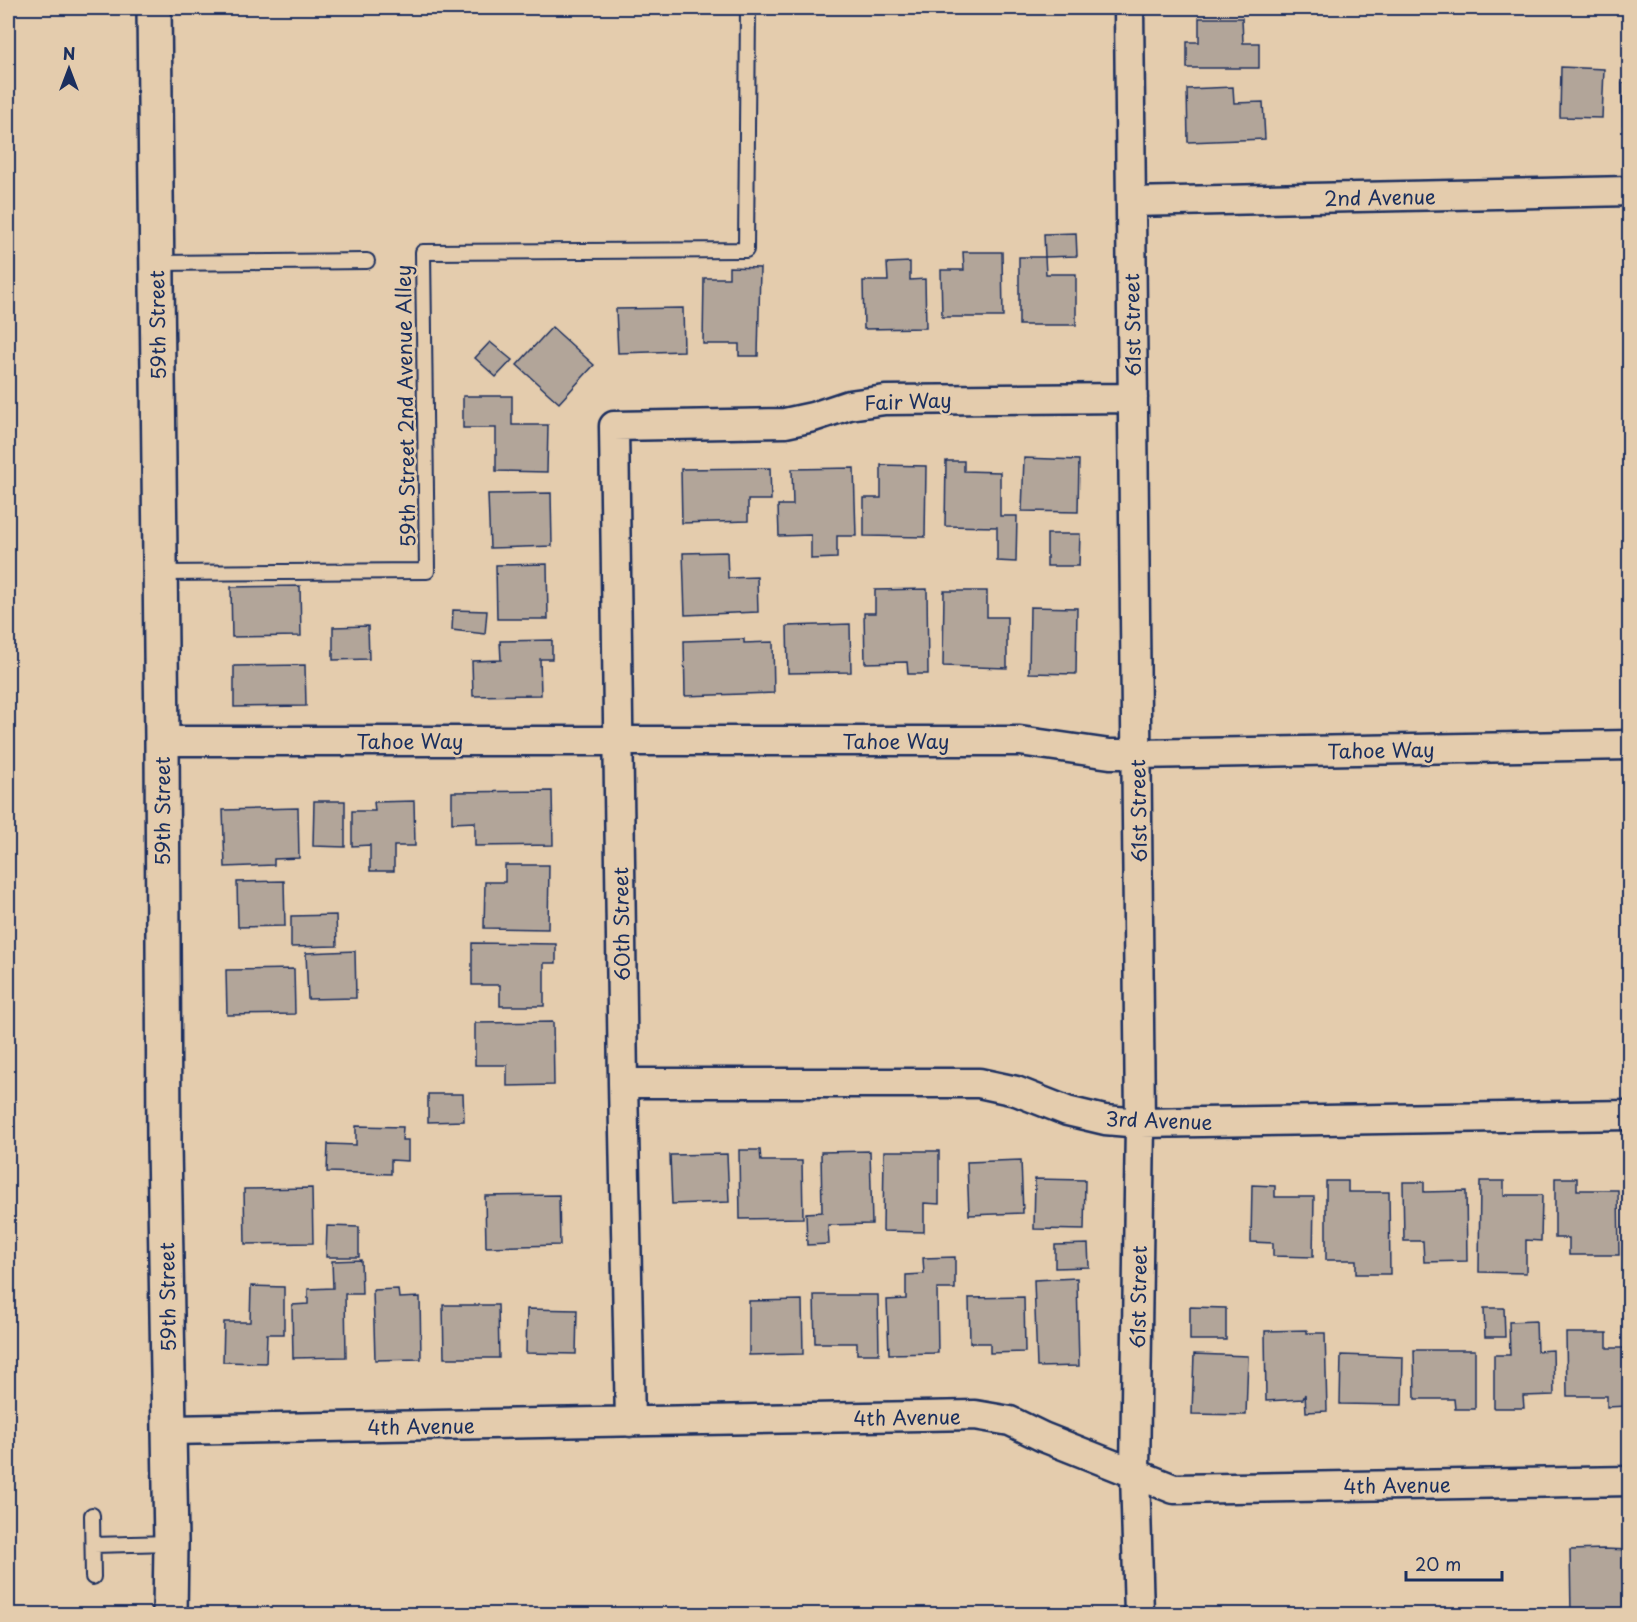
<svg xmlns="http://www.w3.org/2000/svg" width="1637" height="1622" viewBox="0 0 1637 1622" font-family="'Playpen Sans',sans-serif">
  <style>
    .building { fill: #b2a599; stroke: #1b2f5e; stroke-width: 1.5 }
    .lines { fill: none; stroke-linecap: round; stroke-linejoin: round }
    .service-casing { stroke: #1b2f5e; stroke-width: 18 }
    .minor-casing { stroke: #1b2f5e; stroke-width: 33 }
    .tertiary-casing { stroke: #1b2f5e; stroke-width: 38 }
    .service { stroke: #e4ccad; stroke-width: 14 }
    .minor { stroke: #e4ccad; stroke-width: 28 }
    .tertiary { stroke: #e4ccad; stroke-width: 33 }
    .labels { text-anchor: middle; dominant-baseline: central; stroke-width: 5; stroke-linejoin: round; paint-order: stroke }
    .street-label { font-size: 20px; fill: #1b2f5e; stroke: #e4ccad }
  </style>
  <rect width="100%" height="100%" fill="#e4ccad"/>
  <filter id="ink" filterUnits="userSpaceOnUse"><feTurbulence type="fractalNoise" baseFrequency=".0167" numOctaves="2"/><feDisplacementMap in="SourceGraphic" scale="12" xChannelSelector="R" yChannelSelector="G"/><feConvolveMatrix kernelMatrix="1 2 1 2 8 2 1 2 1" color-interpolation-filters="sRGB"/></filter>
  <g filter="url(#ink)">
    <path class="building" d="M1199 18H1242L1243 43H1259V68H1187V42H1199Z
      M1561 67 1604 69 1602 118 1560 117Z
      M1622 83H1630V124L1623 125Z
      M1233 87 1234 103 1263 102 1265 139 1188 142 1187 89Z
      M1076 233 1077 256 1045 257 1044 234Z
      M963 252H1002L1003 317H942L941 270H964Z
      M1019 257H1045L1046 274H1076V325H1019Z
      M910 262V280L925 279 926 328 864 329 863 281H888L887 263Z
      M729 267 760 268 758 356H739V344H703L704 278H729Z
      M683 308 684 351 618 353 616 309Z
      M552 327 594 365 559 403 517 365Z
      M490 342 512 360 496 377 475 358Z
      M463 396H512V425H548L547 472 496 471V428H463Z
      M1024 458 1079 460 1078 512 1022 511Z
      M946 461H964V471L1000 472V516H1017L1016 562 997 561V527L945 526Z
      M881 465 926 466 925 537 864 536V498H881Z
      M770 468 771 500H748V521L682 523 681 469Z
      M854 468 856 536H837V558L811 559V535L779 536 778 505H793L792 469Z
      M551 493 552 546 490 548 488 494Z
      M1047 534H1080L1079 566H1047Z
      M727 552 728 578 757 577 758 612 685 615 683 553Z
      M547 564 548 619H497L496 565Z
      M300 586 301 636 232 637 231 587Z
      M927 589 928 674H908L907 662 865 663 864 613H875V590Z
      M944 591H987V617H1007V668L943 666Z
      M1030 607 1077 608 1076 674 1029 673Z
      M453 610 487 611 485 634 452 630Z
      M850 624 851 672 788 673 787 626Z
      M368 626 369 659 333 660V627Z
      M744 639V643L773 642 774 693 685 696 684 641Z
      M552 640V659H540L541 695 473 696 472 661 501 660 500 641Z
      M305 665 306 706 234 707V666Z
      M552 791 553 845 475 846V822L452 823V792Z
      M314 801H345V847L313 846Z
      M414 801 415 846H394V871H370V845L352 846V811H375L374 802Z
      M298 808 299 858 274 859V865L225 867 223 810Z
      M505 865H549L548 929 484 928 485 882H505Z
      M284 881 285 926 238 927 237 882Z
      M336 915 337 946 291 947V916Z
      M472 943 556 944V963H544V1006H500V985H472Z
      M355 951 356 998 308 999 306 953Z
      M294 969 295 1014 227 1015 226 970Z
      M553 1022 554 1085 507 1086V1065H475V1023Z
      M428 1094H463L464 1121 428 1122Z
      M356 1126 403 1127 402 1140H408V1161L391 1160V1174L327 1172 328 1144 356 1145Z
      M739 1150H760L761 1161H802L803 1218 740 1219Z
      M870 1151 872 1224 828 1225 829 1244 807 1245 806 1213 822 1212 821 1152Z
      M884 1151H939V1204L924 1203V1232L883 1231Z
      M727 1154 729 1202 672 1204 670 1155Z
      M1021 1160 1023 1213 969 1215 967 1162Z
      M1555 1178H1577V1190H1618L1619 1255H1569V1238H1555Z
      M1035 1179 1085 1180 1084 1230 1034 1229Z
      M1326 1181H1348V1192H1389L1390 1274H1356V1260H1326Z
      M1480 1181H1504V1195H1542L1541 1241 1526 1240V1273L1479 1272Z
      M1403 1182H1424V1192L1466 1191 1467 1261 1424 1262 1423 1241H1404Z
      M1252 1185 1275 1186V1197H1314L1313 1257 1273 1256V1243L1251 1242Z
      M312 1188 313 1243 245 1244 244 1189Z
      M559 1195 560 1245 486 1247 485 1196Z
      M327 1226 359 1227V1257H326Z
      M1088 1244 1089 1267 1055 1268V1245Z
      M955 1257V1289H937L938 1353 889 1354 887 1300 906 1299V1275L924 1274 923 1258Z
      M361 1260 362 1294H345L346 1357 293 1358 292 1305 308 1304V1289L333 1288 332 1261Z
      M1077 1278 1079 1366 1037 1367 1034 1280Z
      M251 1286 284 1287V1334H267L266 1363 223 1362 224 1322H250Z
      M398 1289 399 1298 420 1297 421 1359 375 1360 373 1290Z
      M814 1295H878L879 1354H857V1343H815Z
      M1024 1297 1025 1352 990 1353V1343H970L969 1298Z
      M802 1300 803 1354 749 1355V1301Z
      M443 1305H498L499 1358H444Z
      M1190 1307 1226 1308V1340H1190Z
      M1484 1308H1504L1505 1337H1485Z
      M527 1309 577 1310 576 1354 526 1353Z
      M1536 1321 1537 1351 1553 1350 1554 1395 1523 1396 1524 1408H1494V1355H1510L1509 1322Z
      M1307 1330V1333H1325L1327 1411 1306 1412 1305 1394 1303 1399 1266 1401 1265 1331Z
      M1566 1333H1607V1348H1626L1627 1406 1607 1407V1396H1567Z
      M1414 1350H1475V1409H1455L1454 1399H1415Z
      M1194 1354 1248 1356 1246 1415 1192 1414Z
      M1341 1355 1403 1357 1402 1405 1340 1404Z
      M1604 1549 1630 1550V1595H1623L1624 1614H1571L1570 1550Z"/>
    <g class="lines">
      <defs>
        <path id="service" d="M156 263 367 261
          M160 573 427 571 423 252 746 250 748 8
          M92 1515 93 1577
          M93 1545 171 1543"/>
        <path id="minor" d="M1129 8 1140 1123 1135 1472 1139 1614
          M1131 202 1630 191
          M162 741H1020L1110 754H1137L1630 745
          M623 1083H979L1016 1091 1067 1111 1105 1120 1140 1123 1630 1115
          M630 1422 623 1083 614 426 785 423 813 417 849 405 885 400 1133 398
          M170 1430 975 1415 1010 1421 1043 1437 1174 1489 1630 1481"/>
        <path id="tertiary" d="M154 8 162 741 164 1145 171 1543 170 1614"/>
      </defs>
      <use href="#service" class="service-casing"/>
      <use href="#minor" class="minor-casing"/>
      <use href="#tertiary" class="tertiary-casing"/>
      <use href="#service" class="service"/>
      <use href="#minor" class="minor"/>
      <use href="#tertiary" class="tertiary"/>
    </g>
  </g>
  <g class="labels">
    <g class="street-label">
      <text transform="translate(1380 197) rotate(-1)">2nd Avenue</text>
      <text transform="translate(157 325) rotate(-91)">59th Street</text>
      <text transform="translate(1132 325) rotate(-91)">61st Street</text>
      <text transform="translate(908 401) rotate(-2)">Fair Way</text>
      <text transform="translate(405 406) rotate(-91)">59th Street 2nd Avenue Alley</text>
      <text x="410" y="741">Tahoe Way</text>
      <text x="896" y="741">Tahoe Way</text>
      <text transform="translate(1381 750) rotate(-1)">Tahoe Way</text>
      <text transform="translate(162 811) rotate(-90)">59th Street</text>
      <text transform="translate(1138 811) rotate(-91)">61st Street</text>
      <text transform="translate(621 924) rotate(-91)">60th Street</text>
      <text transform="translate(1159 1120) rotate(2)">3rd Avenue</text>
      <text transform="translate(167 1297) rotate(-91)">59th Street</text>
      <text transform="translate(1138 1297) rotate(-89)">61st Street</text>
      <text transform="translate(907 1417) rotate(-1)">4th Avenue</text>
      <text transform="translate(421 1426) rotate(-1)">4th Avenue</text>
      <text transform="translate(1397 1485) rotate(-1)">4th Avenue</text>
    </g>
  </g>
  <rect width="1637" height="1622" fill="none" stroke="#e4ccad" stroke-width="30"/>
  <rect x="15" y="15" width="1607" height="1592" fill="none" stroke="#1b2f5e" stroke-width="2" filter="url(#ink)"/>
  <g transform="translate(69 69)" stroke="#e4ccad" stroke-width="4.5" paint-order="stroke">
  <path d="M0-4.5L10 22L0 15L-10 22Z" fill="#1b2f5e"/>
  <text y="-9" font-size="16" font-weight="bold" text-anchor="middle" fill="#1b2f5e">N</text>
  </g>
  <path d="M1406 1571v9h96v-9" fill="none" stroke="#1b2f5e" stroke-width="3"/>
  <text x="1415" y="1571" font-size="18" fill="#1b2f5e" stroke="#e4ccad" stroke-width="4.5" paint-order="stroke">20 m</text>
</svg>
